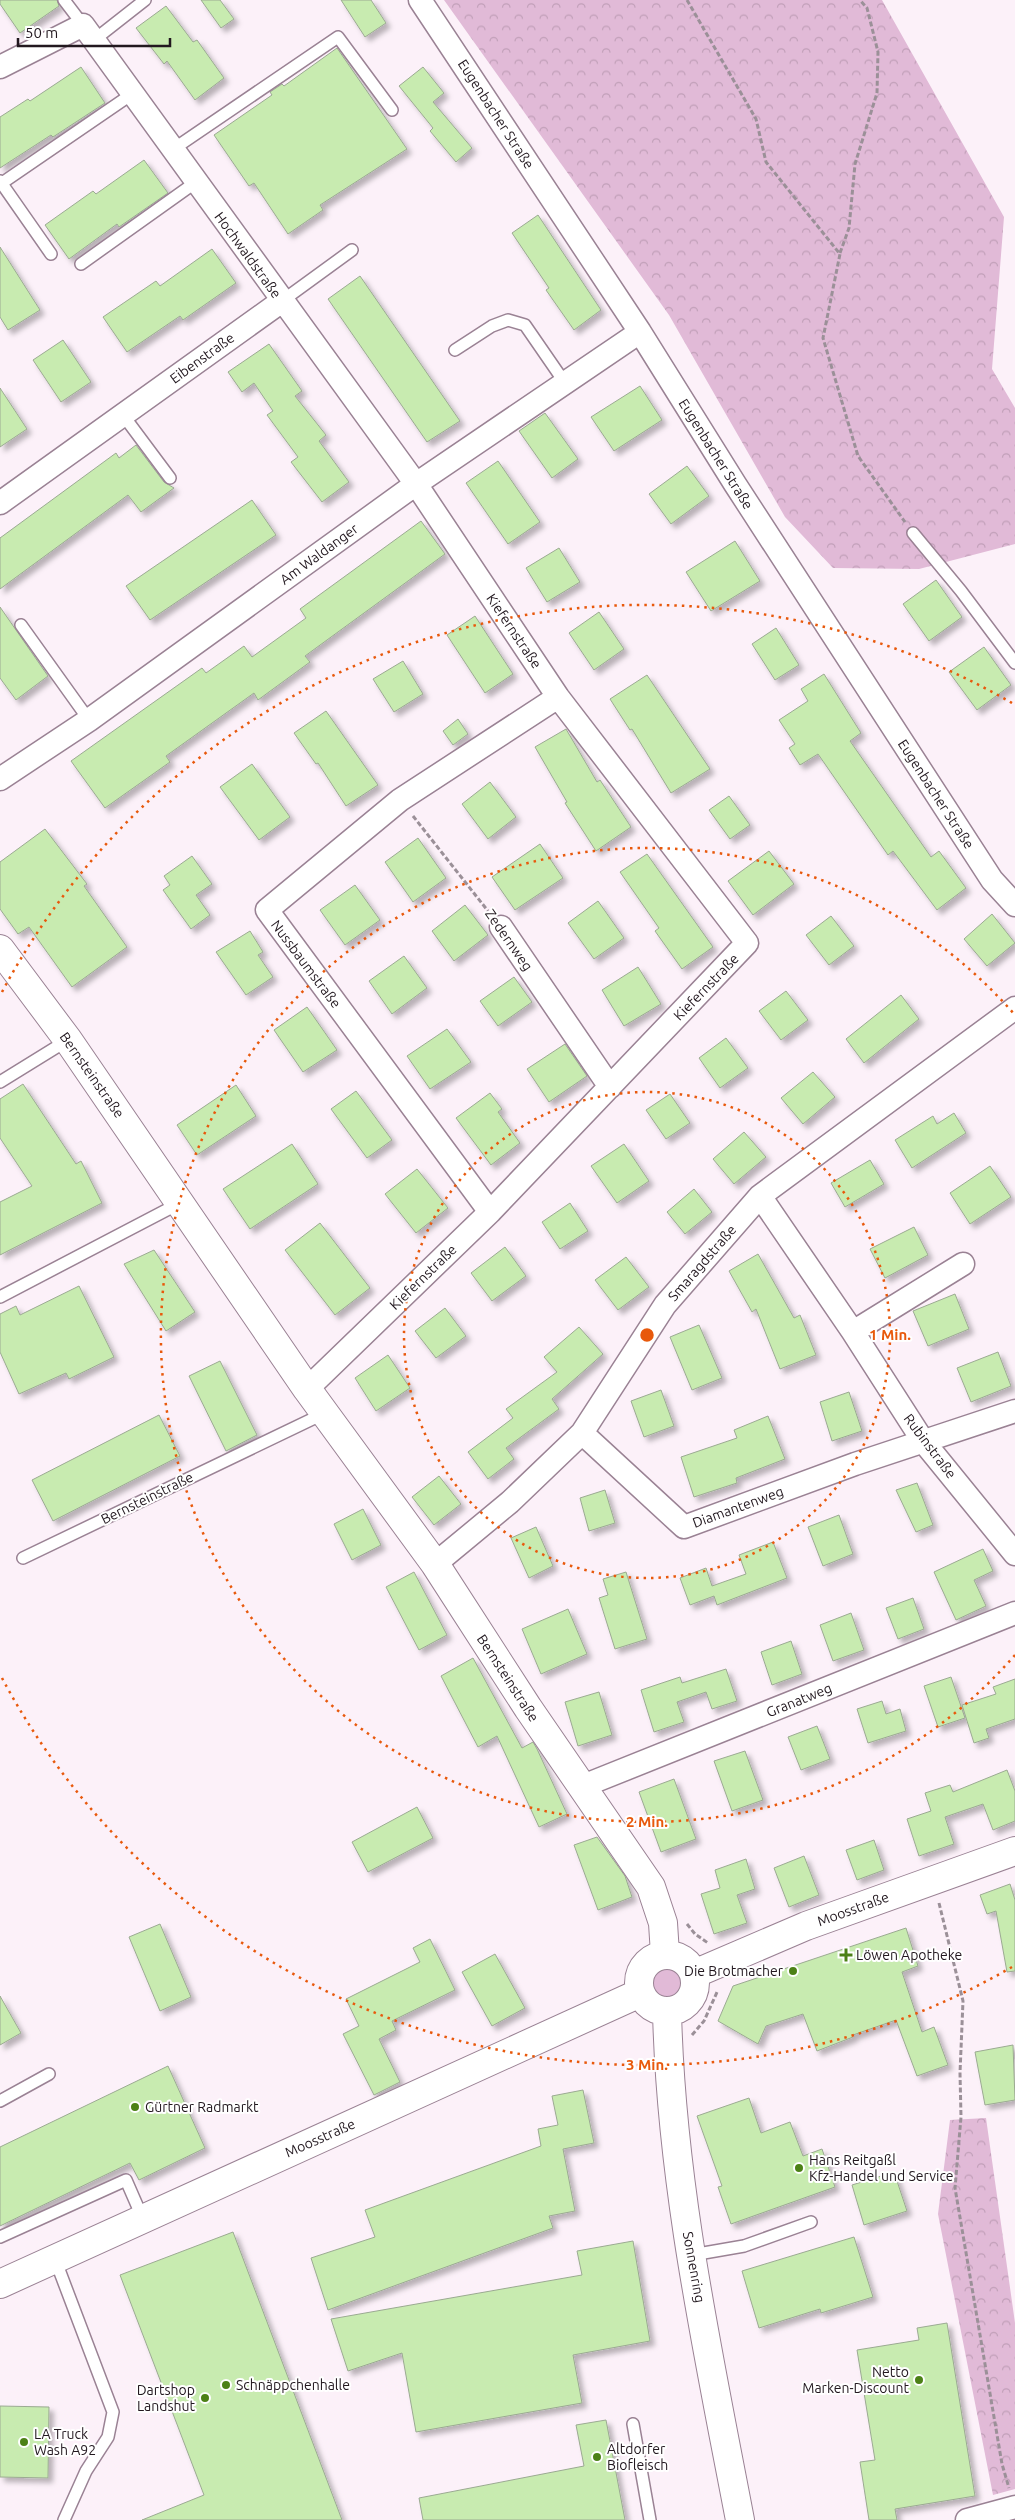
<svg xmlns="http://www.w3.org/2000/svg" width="1015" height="2520" viewBox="0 0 1015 2520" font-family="Ubuntu,sans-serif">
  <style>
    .green { fill: #e1bad7 }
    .forest { fill: url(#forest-crowns) }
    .building { fill: #c8ebb0; stroke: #9baa92; filter: url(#shadow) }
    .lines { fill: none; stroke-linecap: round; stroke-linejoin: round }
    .lane-casing { stroke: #9a8294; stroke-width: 14 }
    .street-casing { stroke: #9a8294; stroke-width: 25 }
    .secondary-casing { stroke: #9a8294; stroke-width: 30 }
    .path { stroke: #9b9098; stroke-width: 3; stroke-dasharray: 5 2.5; stroke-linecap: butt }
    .lane { stroke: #fff; stroke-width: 11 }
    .street { stroke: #fff; stroke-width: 22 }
    .secondary { stroke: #fff; stroke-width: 28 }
    .ring { fill: none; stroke: #e8590c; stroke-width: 2.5; stroke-dasharray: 2.5 5 }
    .poi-dot { fill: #4c8116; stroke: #fff; stroke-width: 2 }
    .labels { text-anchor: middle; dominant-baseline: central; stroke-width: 4; stroke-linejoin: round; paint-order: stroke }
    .street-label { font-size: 14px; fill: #22181f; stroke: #fff }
    .poi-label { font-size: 14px; fill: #22181f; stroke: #fff; text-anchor: start }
    .centre { fill: #e8590c; stroke: #fff; stroke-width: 2.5 }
    .ring-label { font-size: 15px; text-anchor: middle; font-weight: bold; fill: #e8590c; stroke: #fff; stroke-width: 4; stroke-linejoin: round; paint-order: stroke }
  </style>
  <defs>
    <pattern id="forest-crowns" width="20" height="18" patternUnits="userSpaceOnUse" patternTransform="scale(1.25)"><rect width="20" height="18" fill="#e1bad7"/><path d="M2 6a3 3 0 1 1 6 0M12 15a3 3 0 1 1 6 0" fill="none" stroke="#c19fb8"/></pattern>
    <filter id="shadow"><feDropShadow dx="4.5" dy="4.5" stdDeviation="2.5" flood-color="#0004"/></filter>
  </defs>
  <rect width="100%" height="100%" fill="#fcf1f9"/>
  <path class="green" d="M648 1984a19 19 0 1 1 38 0a19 19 0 1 1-38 0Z"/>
  <path class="forest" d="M444 0H882L1004 217 992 369 1015 408V544L919 569 833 568 785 517 669 315Z
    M986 2118 1015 2323V2489L993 2495 938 2214 950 2120Z"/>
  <path class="building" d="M0 0H57L59 6 20 33 0 4Z
    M201 0H220L234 19 221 28Z
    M341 0H371L386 23 365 37Z
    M166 6 193 42 197 40 224 78 195 100 167 61 164 64 136 28Z
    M337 48 407 149 320 205 323 210 288 234 254 183 249 186 214 135 272 95 270 92 282 84 284 86Z
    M81 67 105 103 53 137 51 135 0 168V117L28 99 30 101Z
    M423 67 444 93 433 102 472 148 456 162 430 131 433 128 399 86Z
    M144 160 168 193 119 227 117 224 69 259 45 225 93 191 96 194Z
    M538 215 601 310 574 330 546 290 549 288 512 233Z
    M0 247 40 310 8 330 0 317Z
    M212 249 236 283 183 320 180 316 127 352 103 317 156 281 160 286Z
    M360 276 460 421 427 442 328 299Z
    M63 340 91 382 61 402 33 360Z
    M269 344 302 391 295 396 326 435 319 441 349 482 322 502 291 462 298 457 267 415 273 411 254 383 242 392 228 372Z
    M640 386 662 420 614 451 591 417Z
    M0 388 27 429 0 447Z
    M545 413 578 459 552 478 519 431Z
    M136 445 164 482 174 488 141 512 128 495 0 589V538L116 453 119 458Z
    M498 461 540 522 508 544 466 483Z
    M687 466 709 496 671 524 649 494Z
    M252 500 276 535 150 620 126 586Z
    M421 521 445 554 305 656 310 662 258 700 254 693 166 756 170 762 105 808 71 761 202 668 206 673 244 646 252 657 306 618 300 609Z
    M735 541 760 581 711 611 686 572Z
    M559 548 580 582 547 602 526 568Z
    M936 580 962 617 929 641 903 604Z
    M0 607 48 676 16 700 0 678Z
    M599 612 624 649 594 670 569 633Z
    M475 616 513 674 485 693 447 635Z
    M776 628 799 665 775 680 752 644Z
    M984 647 1011 685 977 710 949 672Z
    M403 661 423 694 394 712 373 679Z
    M824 674 861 733 850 741 931 857 939 851 966 888 937 910 893 851 888 855 818 754 800 765 789 748 795 744 779 720 808 701 801 689Z
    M647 675 710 769 671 793 632 729 630 730 610 699Z
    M326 711 378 785 346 806 318 763 316 764 294 733Z
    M458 719 468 734 453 745 443 731Z
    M566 729 597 782 600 780 631 827 596 851 565 803 567 802 535 747Z
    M252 764 290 817 259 840 220 787Z
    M490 782 516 817 488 839 462 804Z
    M729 796 750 825 730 839 709 810Z
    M45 829 87 884 84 886 127 947 72 987 29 927 18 934 0 909V862Z
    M418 838 446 878 413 902 385 862Z
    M540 844 563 878 515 910 492 877Z
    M769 851 794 884 753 915 728 881Z
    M647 854 713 947 682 969 655 931 659 928 620 872Z
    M192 856 212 884 196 895 210 915 191 929 163 890 170 885 164 876Z
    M355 885 380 920 345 945 320 910Z
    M598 901 624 938 594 959 568 923Z
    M465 905 488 935 454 961 432 931Z
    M992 914 1015 943 987 966 964 939Z
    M831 916 854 946 829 965 806 935Z
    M250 931 263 952 258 955 273 977 246 995 216 952Z
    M404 956 427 988 392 1014 369 981Z
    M638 967 661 1004 624 1026 602 990Z
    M514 977 532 1002 498 1026 480 1001Z
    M786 991 808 1020 781 1040 759 1011Z
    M901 995 919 1019 864 1063 846 1039Z
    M307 1007 337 1050 303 1072 274 1030Z
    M447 1029 471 1062 430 1089 407 1056Z
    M726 1038 748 1068 720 1088 699 1058Z
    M565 1044 587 1076 549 1102 527 1069Z
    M813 1072 835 1097 803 1124 781 1098Z
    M23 1084 76 1164 81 1161 102 1203 0 1255V1202L32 1186 0 1138V1099Z
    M236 1085 256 1116 197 1155 177 1125Z
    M356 1091 392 1140 367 1158 331 1109Z
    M490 1093 502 1109 498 1112 520 1143 491 1165 456 1118Z
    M670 1094 690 1123 666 1139 646 1110Z
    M954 1113 966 1133 912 1168 895 1140 933 1116 937 1124Z
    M744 1132 766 1157 734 1184 713 1159Z
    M292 1144 318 1184 250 1229 223 1189Z
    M624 1144 649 1181 617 1203 591 1166Z
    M870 1160 884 1184 845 1207 831 1183Z
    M990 1166 1011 1197 970 1224 950 1193Z
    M417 1169 448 1208 416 1233 385 1194Z
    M694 1189 712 1212 685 1234 667 1212Z
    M570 1203 588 1231 560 1249 542 1222Z
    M320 1223 370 1288 335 1315 285 1250Z
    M914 1227 928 1255 885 1278 870 1249Z
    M505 1247 526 1276 492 1301 471 1273Z
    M154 1250 195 1312 166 1331 124 1264Z
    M758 1254 794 1318 800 1315 816 1355 780 1369 756 1309 752 1312 729 1271Z
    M626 1257 649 1287 618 1310 595 1280Z
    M79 1286 114 1357 69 1379 66 1373 19 1394 0 1352V1314L16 1306 20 1315Z
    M955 1294 969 1329 928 1346 913 1311Z
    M445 1308 466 1336 436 1358 415 1331Z
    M699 1325 722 1378 692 1390 670 1337Z
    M579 1327 603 1354 552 1399 559 1409 506 1448 514 1459 488 1479 468 1452 513 1418 506 1409 557 1372 544 1357Z
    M998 1352 1011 1386 971 1402 957 1368Z
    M388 1355 410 1388 376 1411 355 1378Z
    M220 1361 257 1435 226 1451 189 1376Z
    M661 1390 674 1426 644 1437 631 1401Z
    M849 1392 862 1431 832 1441 820 1402Z
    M159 1415 180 1456 53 1521 32 1480Z
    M768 1416 785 1459 736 1478 737 1483 694 1497 681 1457 737 1438 734 1430Z
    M439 1476 461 1504 434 1525 412 1497Z
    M917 1483 933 1525 916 1532 896 1490Z
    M605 1490 615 1523 589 1531 580 1498Z
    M363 1509 381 1545 352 1560 334 1524Z
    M839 1515 853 1554 823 1566 808 1527Z
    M536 1527 553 1566 529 1578 511 1538Z
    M773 1542 787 1578 717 1605 714 1596 690 1605 680 1578 706 1568 712 1586 746 1574 739 1555Z
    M983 1549 993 1571 974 1580 986 1606 956 1620 934 1572Z
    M414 1572 447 1635 419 1650 386 1587Z
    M626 1572 647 1639 615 1649 599 1598 608 1595 603 1579Z
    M913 1598 924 1629 898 1639 886 1608Z
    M568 1609 587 1654 541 1674 522 1629Z
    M851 1613 864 1650 833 1661 820 1625Z
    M791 1641 802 1674 772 1685 761 1652Z
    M473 1658 522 1748 533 1742 537 1749 567 1814 539 1827 497 1736 478 1747 441 1676Z
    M726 1669 737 1701 712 1709 706 1692 677 1702 684 1722 654 1732 641 1690 680 1677 682 1683Z
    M951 1677 965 1718 938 1727 924 1686Z
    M1015 1679V1719L986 1729 989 1738 974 1743 962 1705 996 1694 993 1687Z
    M599 1692 612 1735 578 1746 565 1702Z
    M882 1701 886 1714 900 1709 906 1731 868 1743 857 1709Z
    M817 1726 830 1759 801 1770 788 1737Z
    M745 1751 763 1800 732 1811 714 1761Z
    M1007 1770 1015 1791V1821L993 1830 983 1804 945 1817 954 1844 919 1856 907 1819 931 1811 925 1793 950 1785 953 1792Z
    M674 1779 696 1839 661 1852 639 1792Z
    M417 1807 433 1838 368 1872 352 1842Z
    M597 1837 625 1876 632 1897 598 1910 574 1845Z
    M874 1840 884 1870 857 1880 846 1850Z
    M804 1856 819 1895 789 1907 774 1868Z
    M746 1859 755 1889 737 1895 747 1923 714 1934 701 1894 720 1888 715 1870Z
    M1010 1884 1015 1900V1971L1007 1972 996 1911 987 1914 980 1895Z
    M160 1924 191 1997 160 2011 129 1937Z
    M906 1928 918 1966 902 1972 922 2032 934 2027 948 2065 917 2076 896 2020 853 2035V2037L817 2051 803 2014 766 2026 758 2044 718 2021 733 1986Z
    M430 1939 455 1990 392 2021 396 2030 379 2039 400 2082 374 2095 343 2034 359 2026 346 1999 420 1962 413 1948Z
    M495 1954 525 2008 492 2026 462 1972Z
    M0 1996 21 2033 0 2045Z
    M1013 2045 1015 2100 985 2105 975 2052Z
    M168 2066 205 2148 139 2180 130 2163 0 2226V2147Z
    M583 2090 594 2143 563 2149 575 2211 549 2216 553 2228 328 2310 311 2258 375 2237 365 2210 541 2146 538 2129 558 2125 552 2096Z
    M749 2098 761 2133 790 2122 803 2156 822 2149 835 2187 731 2224 718 2187 722 2186 697 2116Z
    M894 2172 907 2211 864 2225 852 2185Z
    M233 2232 342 2520H142L204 2495 120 2275Z
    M854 2237 873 2297 821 2313 820 2309 759 2328 742 2271Z
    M633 2241 650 2341 573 2355 582 2403 416 2432 402 2353 348 2371 331 2319 582 2275 577 2251Z
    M947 2323 975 2496 895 2509 897 2520H869L860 2462 875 2460 857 2350 919 2340 917 2328Z
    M0 2406 49 2407 48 2478 0 2477Z
    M606 2420 625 2520H423L419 2498 584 2466 576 2425Z"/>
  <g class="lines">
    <defs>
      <path id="lane" d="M64 0 83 25
        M94 40 145 0
        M172 150 338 37 392 110
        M0 181 51 254
        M2 183 132 94
        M81 264 196 182
        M282 301 352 250
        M455 350 492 326 508 320 525 325 565 383
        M123 415 170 478
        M913 533 961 591 1015 663
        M21 625 89 720
        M0 1082 68 1040
        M0 1297 180 1203
        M23 1558 325 1413
        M0 2101 49 2074
        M0 2237 126 2180 143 2219
        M692 2255 744 2246 811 2222
        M55 2259 113 2412 108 2437 86 2471 64 2520
        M633 2424 650 2520"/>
      <path id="street" d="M420 0 640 332 735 484 992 880 1015 905
        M0 67 83 25 416 484 558 697 747 943 490 1212 307 1389
        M0 503 282 301
        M0 779 89 720 416 484 640 332
        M501 927 610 1087
        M760 1196 853 1332 923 1441 1015 1554
        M490 1212 267 910 400 800 558 697
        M853 1332 963 1264
        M582 1433 684 1527 855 1464 1015 1411
        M435 1564 510 1502 582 1433 665 1305 760 1196 1015 1008
        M583 1786 1015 1613
        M967 2520 1015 2507"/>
      <path id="secondary" d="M0 949 68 1040 307 1389 435 1564 528 1708 651 1887 663 1923 665 1954
        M639 1983a28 28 0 1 1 56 0a28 28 0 1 1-56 0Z
        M694 1974 806 1926 1015 1851
        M667 2011C671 2183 708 2352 740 2520
        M0 2284 640 1993"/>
    </defs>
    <use href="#lane" class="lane-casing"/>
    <use href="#street" class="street-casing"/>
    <use href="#secondary" class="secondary-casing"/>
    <path class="path" d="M687 0 756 119 766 162 840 254 823 338 858 456 905 522
      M840 253 849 228 855 164 877 93 878 52 867 8 860 0
      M413 816 488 911
      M939 1903 963 2001 960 2073 961 2117 955 2188 1002 2464 1009 2488
      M687 1924 695 1934 708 1943
      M692 2035 704 2021 718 1990"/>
    <use href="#lane" class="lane"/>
    <use href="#street" class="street"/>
    <use href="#secondary" class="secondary"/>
  </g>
  <g class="ring">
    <circle cx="647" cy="1335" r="243"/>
    <path d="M1015 1655A487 487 0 1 1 1015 1015"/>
    <path d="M1012 1967A730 730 0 0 1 2 1678M2 992A730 730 0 0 1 1012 703"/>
  </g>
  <g class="poi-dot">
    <path d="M843.5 1947.5h5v5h5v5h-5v5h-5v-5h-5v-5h5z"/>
    <circle cx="793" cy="1971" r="5"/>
    <circle cx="135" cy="2107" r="5"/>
    <circle cx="799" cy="2168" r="5"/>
    <circle cx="919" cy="2380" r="5"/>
    <circle cx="226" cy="2385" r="5"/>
    <circle cx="205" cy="2398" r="5"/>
    <circle cx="24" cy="2442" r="5"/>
    <circle cx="597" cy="2457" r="5"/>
  </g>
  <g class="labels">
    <g class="street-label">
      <text transform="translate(496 114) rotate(57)">Eugenbacher Straße</text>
      <text transform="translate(248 255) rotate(54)">Hochwaldstraße</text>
      <text transform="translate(202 358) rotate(-36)">Eibenstraße</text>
      <text transform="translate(716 454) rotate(58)">Eugenbacher Straße</text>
      <text transform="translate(319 554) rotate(-36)">Am Waldanger</text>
      <text transform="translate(514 631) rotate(56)">Kiefernstraße</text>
      <text transform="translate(936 794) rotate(57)">Eugenbacher Straße</text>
      <text transform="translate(509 940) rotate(55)">Zedernweg</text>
      <text transform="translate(306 964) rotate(53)">Nussbaumstraße</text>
      <text transform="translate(706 987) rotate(-46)">Kiefernstraße</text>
      <text transform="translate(92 1075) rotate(55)">Bernsteinstraße</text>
      <text transform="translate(702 1263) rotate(-49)">Smaragdstraße</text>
      <text transform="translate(423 1277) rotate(-44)">Kiefernstraße</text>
      <text transform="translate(930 1446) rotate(53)">Rubinstraße</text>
      <text transform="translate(147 1498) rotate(-26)">Bernsteinstraße</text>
      <text transform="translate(738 1507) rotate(-20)">Diamantenweg</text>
      <text transform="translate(508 1678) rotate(57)">Bernsteinstraße</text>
      <text transform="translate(799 1700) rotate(-22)">Granatweg</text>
      <text transform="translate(853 1909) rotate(-20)">Moosstraße</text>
      <text transform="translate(320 2138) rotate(-24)">Moosstraße</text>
      <text transform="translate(694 2267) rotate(80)">Sonnenring</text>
    </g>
    <g class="poi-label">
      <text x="856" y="1955">Löwen Apotheke</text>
      <text x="783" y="1971" text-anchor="end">Die Brotmacher</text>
      <text x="145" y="2107">Gürtner Radmarkt</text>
      <text x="809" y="2160">Hans Reitgaßl<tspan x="809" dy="16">Kfz-Handel und Service</tspan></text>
      <text x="909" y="2372" text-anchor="end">Netto<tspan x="909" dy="16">Marken-Discount</tspan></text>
      <text x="236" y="2385">Schnäppchenhalle</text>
      <text x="195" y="2390" text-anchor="end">Dartshop<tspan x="195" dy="16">Landshut</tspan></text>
      <text x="34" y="2434">LA Truck<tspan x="34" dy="16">Wash A92</tspan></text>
      <text x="607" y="2449">Altdorfer<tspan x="607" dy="16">Biofleisch</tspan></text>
    </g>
  </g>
  <circle cx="647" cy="1335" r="8" class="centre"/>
  <g class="ring-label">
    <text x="890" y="1340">1 Min.</text>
    <text x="647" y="1827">2 Min.</text>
    <text x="647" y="2070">3 Min.</text>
  </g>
  <path d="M18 38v8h152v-8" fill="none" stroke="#22181f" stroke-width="2.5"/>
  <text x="25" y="38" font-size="15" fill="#22181f" stroke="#ffffff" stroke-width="4" paint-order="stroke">50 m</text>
</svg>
